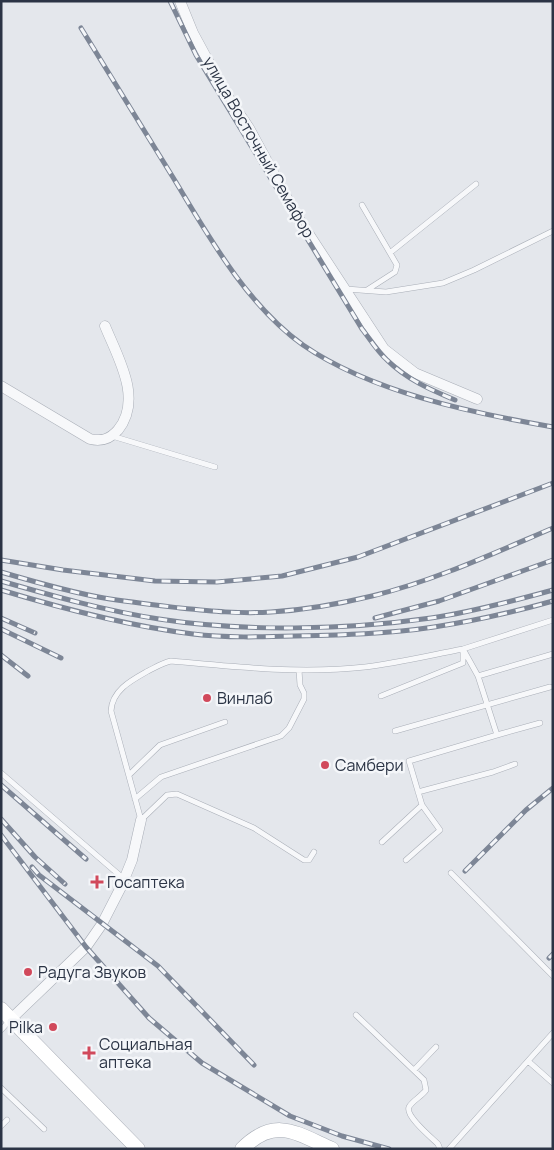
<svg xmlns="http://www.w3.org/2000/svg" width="554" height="1150" viewBox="0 0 554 1150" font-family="Manrope,sans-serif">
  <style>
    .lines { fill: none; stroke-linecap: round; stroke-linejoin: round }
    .lane-casing { stroke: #a9aeb7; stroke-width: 6 }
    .street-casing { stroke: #a9aeb7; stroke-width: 11 }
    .secondary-casing { stroke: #a9aeb7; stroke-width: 15 }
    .lane { stroke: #f7f8fa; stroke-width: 5 }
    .street { stroke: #f7f8fa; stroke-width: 10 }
    .secondary { stroke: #fff; stroke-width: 14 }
    .rail-casing { stroke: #7d8696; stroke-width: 5 }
    .rail { stroke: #f4f6f9; stroke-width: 3; stroke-dasharray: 9; stroke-linecap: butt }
    .poi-dot { fill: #d1495b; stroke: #f4f6f9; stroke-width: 2 }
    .labels { text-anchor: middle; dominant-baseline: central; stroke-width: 5; stroke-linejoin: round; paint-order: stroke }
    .street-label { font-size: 16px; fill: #2b3445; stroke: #f4f6f9 }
    .poi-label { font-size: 16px; fill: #2b3445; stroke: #f4f6f9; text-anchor: start }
  </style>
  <rect width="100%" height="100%" fill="#e4e7ec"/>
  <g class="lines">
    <defs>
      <path id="lane" d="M362 205 397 265 395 272 367 290
        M391 252 476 184
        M346 289 386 292 443 283 474 270 553 231
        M112 436 215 467
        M478 676 497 735 540 723
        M381 696 463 663V649L553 620
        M395 731 550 687
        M1 773 124 879
        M129 775 160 745 225 722
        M418 792 493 772 515 764
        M135 799 161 777 281 736 289 728 304 699V693L300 685 299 670
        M382 842 422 805 409 761 497 735
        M314 852 309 860H304L254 828 177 794 167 795 141 820 111 711C112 690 132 680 148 671 156 667 162 663 171 661 235 667 300 674 365 667 398 663 431 655 463 649L478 676 553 654
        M406 860 440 830 422 805
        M451 873 553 976
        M356 1015 424 1080 426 1090C422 1096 412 1101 409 1107 405 1116 432 1138 438 1144L440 1149
        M1 1030 11 1019
        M528 1061 553 1083
        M414 1070 436 1047
        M1 1088 44 1129
        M1 1126 7 1120
        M449 1149 553 1033"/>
      <path id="street" d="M180 1 193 33 226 94 249 128 295 213 384 349 415 373 477 399
        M1 386 90 439C102 442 110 439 118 430 143 399 118 358 105 326
        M11 1019 86 947 102 924 121 887 132 860 141 820"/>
      <path id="secondary" d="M1 1009 138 1149
        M242 1149C275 1116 296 1133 332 1149"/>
    </defs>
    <use href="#lane" class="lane-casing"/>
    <use href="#street" class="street-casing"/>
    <use href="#secondary" class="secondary-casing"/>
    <use href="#lane" class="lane"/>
    <use href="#street" class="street"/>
    <use href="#secondary" class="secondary"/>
    <defs>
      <path id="rail" d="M170 1 196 55 362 329C370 339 377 351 387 360 406 379 431 390 455 400
        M81 28C112 78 143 129 174 179 209 237 247 305 303 345 371 392 472 413 553 427
        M1 560 63 570 155 581 217 582 282 576 358 557 553 483
        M1 572C35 582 69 592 104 598 129 602 155 605 180 608 210 611 240 614 271 612 305 610 339 604 372 596 434 581 494 553 553 528
        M1 581C53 596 106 611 159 619 243 632 347 630 431 618 472 612 513 601 553 590
        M1 590C64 609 128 626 193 634 226 638 261 637 295 636 341 635 388 634 434 627 474 621 514 612 553 601
        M1 618 35 633
        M375 618 439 601 553 560
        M1 629 61 658
        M1 655 28 676
        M1 785 86 859
        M1 819 35 857 65 884
        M1 835 86 947 149 1018 202 1063 290 1116 342 1136 389 1149
        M32 867 39 875 158 966 254 1065
        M465 871 526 810 553 788
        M549 958 553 954"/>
    </defs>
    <use href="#rail" class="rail-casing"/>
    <use href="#rail" class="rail"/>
  </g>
  <g class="poi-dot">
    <circle cx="207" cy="698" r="5"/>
    <circle cx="325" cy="765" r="5"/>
    <path d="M94.5 874.5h5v5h5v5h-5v5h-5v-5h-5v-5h5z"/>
    <circle cx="28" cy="972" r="5"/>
    <circle cx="53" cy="1027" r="5"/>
    <path d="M86.5 1045.5h5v5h5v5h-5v5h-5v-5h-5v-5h5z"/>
  </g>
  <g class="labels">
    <g class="street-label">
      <text transform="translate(259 147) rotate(60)">улица Восточный Семафор</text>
    </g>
    <g class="poi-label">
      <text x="217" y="698">Винлаб</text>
      <text x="335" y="765">Самбери</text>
      <text x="107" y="882">Госаптека</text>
      <text x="38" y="972">Радуга Звуков</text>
      <text x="43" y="1027" text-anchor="end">Pilka</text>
      <text x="99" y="1044">Социальная<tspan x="99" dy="18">аптека</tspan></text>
    </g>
  </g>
  <rect width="554" height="1150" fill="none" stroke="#2b3445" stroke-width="5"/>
</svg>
